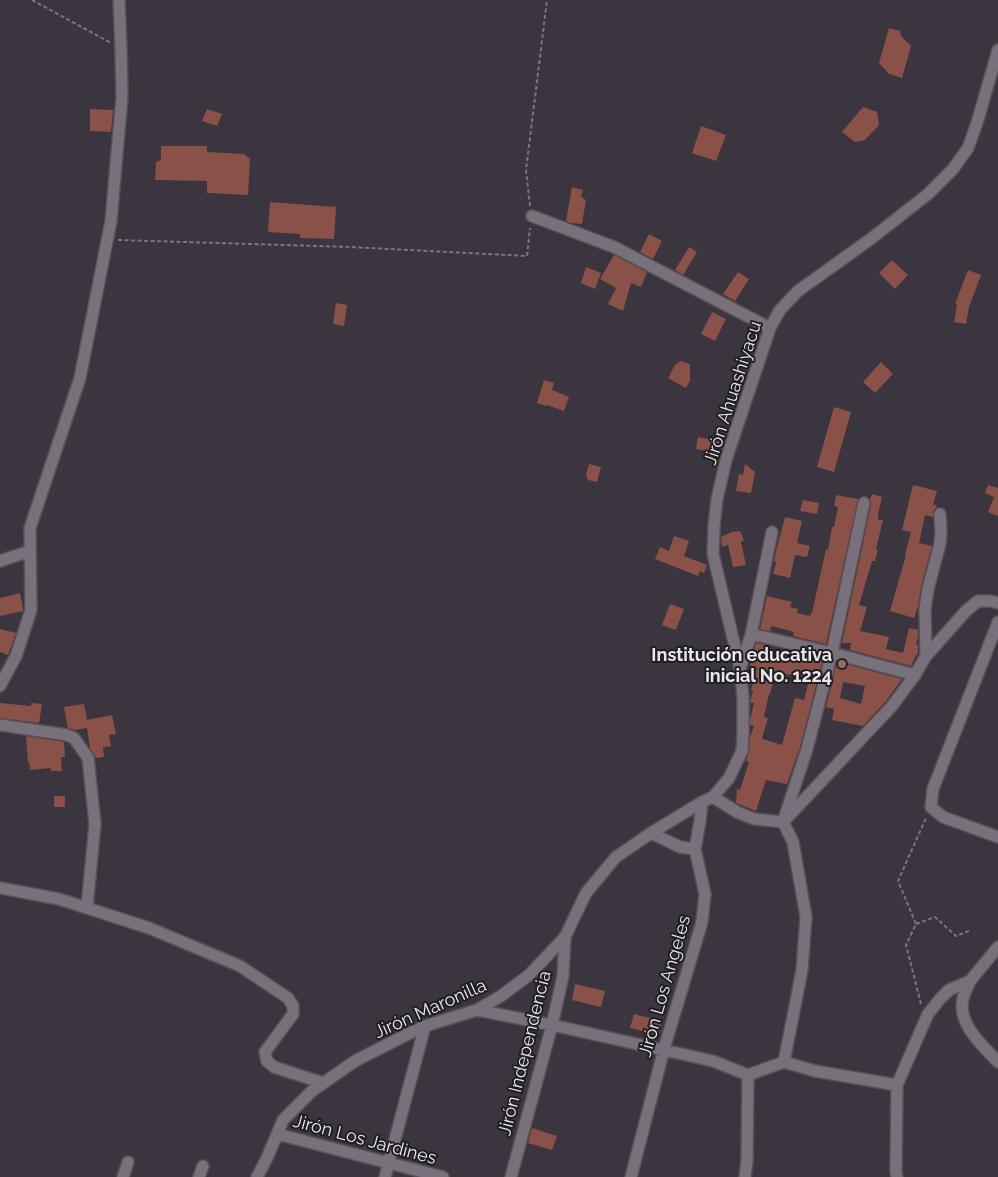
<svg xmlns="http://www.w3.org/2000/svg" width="998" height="1177" viewBox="0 0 998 1177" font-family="Raleway,sans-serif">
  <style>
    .building { fill: #895147; fill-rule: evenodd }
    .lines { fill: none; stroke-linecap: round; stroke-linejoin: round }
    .street-casing { stroke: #565159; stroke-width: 14 }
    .path { stroke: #7a757e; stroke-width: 2; stroke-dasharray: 4 2.5; stroke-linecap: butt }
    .street { stroke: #78717c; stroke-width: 11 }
    .education-dot { fill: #8d6e63; stroke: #211e22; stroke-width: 2 }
    .labels { text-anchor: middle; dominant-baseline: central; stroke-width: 4; stroke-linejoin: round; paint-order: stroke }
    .street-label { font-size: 18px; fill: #eae6ec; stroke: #211e22 }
    .poi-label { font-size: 18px; font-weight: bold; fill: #eae6ec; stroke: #211e22; text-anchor: end }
  </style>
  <rect width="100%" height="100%" fill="#3b353f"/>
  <path class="building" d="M889 28 900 31 901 36 911 46 902 78 889 74 879 63Z
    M863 107 877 112 879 125 865 140 855 142 842 132Z
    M90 109 113 110 111 132 90 131Z
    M207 109 222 114 217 126 202 121Z
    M701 126 726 135 716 161 692 153Z
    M161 146H207V152L244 154 250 159 248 195 207 193V181L155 180 156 162 161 160Z
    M572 187 583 190 581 197 586 200 582 224 571 223 566 221Z
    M270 202 336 207 334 239 300 238V234L268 232Z
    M649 234 662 241 653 259 640 252Z
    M689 247 697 252 683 275 675 270Z
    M614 255 647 272 641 287 631 283 623 311 608 304 616 288 600 279Z
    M892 260 908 275 895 289 879 273Z
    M586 267 601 273 595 289 581 283Z
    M968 270 981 275 969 307 966 324 954 322 957 305 955 304Z
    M738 272 749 279 735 301 723 294Z
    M336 303 347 305 344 326 333 324Z
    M712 312 726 319 715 341 701 334Z
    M680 361 690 364V381L686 388 668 378 675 365Z
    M881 362 893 374 875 393 863 382Z
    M544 380 554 383 552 390 569 397 564 411 547 405 546 406 537 403Z
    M834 407 851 412 834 472 817 467Z
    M698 437 719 441 717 453 696 449Z
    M589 464 601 467 597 482 588 480 586 475Z
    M745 464 755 472 751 493 736 491 739 474 743 475Z
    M913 485 937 491 933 505H937L936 508 933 511V517L925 515 919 543 932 546 921 587 918 606 914 618 890 611 906 555H905L911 532 902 530Z
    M988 485 998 488V516L988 512 994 497 985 493Z
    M872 494 882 497 878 514V520H883L876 549 878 550 875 561H872L859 605 867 607 860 631 889 637 886 649 903 653 909 628 918 630V637L916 644 918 645V652L917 655H916L911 666 850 650 851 643H842L871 505 870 499Z
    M836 495 858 499 826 644 793 636 794 632 771 626 770 631 760 629 767 596 792 602 790 607 798 609 797 613 810 616 811 613H812L826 549 828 550 832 527H834L838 507 834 506Z
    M803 500 819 503 817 514 800 511Z
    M785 517 802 521 797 543 810 546 807 557 795 555 790 578 773 574 776 562 774 561 777 547Z
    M740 531 744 540 741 542 746 565 733 567 728 545 722 547 721 537 732 532Z
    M674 536 689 541 684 556 707 565 704 573 700 571 698 576 655 559 660 547 669 551Z
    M20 593 23 609V611L0 616V598Z
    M670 604 684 609 676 630 662 625Z
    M0 629 16 633 8 655 0 652Z
    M756 643 766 645V648L789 653 790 651 823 659 800 747 787 784 766 780 756 811 736 803 737 789 740 790 749 762 746 761 749 752 750 737 754 726 750 725V720L754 703H750L753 690H751L757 668 750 666ZM776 673 810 677 804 700 795 698 782 745 763 739 762 738 768 718 764 717 769 694H770Z
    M837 662 902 679 886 701 863 726 832 720 834 709 826 707ZM843 682 865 686 861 704 840 698Z
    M0 703 31 706V703L42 704 39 723 0 718Z
    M84 704 87 720 112 715 116 734 109 735 111 746 103 747 104 757 96 758 94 754 90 748 87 728 75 730 68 728 64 707Z
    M26 736 64 742 65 757H61L62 771H51V768L30 770 29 762H28Z
    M54 796H65V807H54Z
    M575 984 605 991 601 1007 572 1000Z
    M634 1014 662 1021 658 1035 630 1028Z
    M532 1128 557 1136 552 1150 528 1143Z"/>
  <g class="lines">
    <defs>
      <path id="street" d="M532 216 614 247 770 328
        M0 561 30 551
        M998 622 933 789 931 807 943 817 998 837
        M751 635 772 532
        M926 656 925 609 928 589 940 544 941 531 940 514
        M740 668 751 635 759 636 832 653 915 675
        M0 686 16 656 31 610 30 528 80 378 111 221 122 97 121 49 119 0
        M0 725 67 735 74 738 88 758 95 824 87 907
        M713 797 737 812 754 819 783 822
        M786 819 892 706 915 675 926 656 966 611 978 601H990L998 603
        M783 822 807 749 832 653 864 503
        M651 833 680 847 695 849
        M0 888 59 899 149 928 240 966 288 998 293 1006V1014L265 1052 267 1061 274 1067 323 1083
        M970 981C968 987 964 993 963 999 957 1024 983 1046 998 1062
        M477 1010 552 1025 713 1061 748 1075
        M784 1062 815 1071 897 1085
        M277 1134 443 1177
        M123 1177 128 1162
        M199 1177 203 1166
        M257 1177 267 1158 283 1120 312 1091 355 1061 410 1033 425 1026 477 1010 501 996 529 975 565 937 586 893 616 857 651 833 702 802 713 797 729 778 742 751 743 735V697L740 668 713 554 714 526 717 499 726 460 770 328 780 310 798 291 872 238 928 194 953 169 968 148 977 123 998 50
        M385 1177 425 1026
        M511 1177 552 1025 563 976 565 937
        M631 1177 664 1049 702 922 705 894 695 849 700 821 702 802
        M745 1177 747 1161 748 1075 784 1062 802 970 806 917 793 842 783 822
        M897 1177 896 1172 897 1085 928 1014 940 999 949 990 970 981 998 947"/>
    </defs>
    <use href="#street" class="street-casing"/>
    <path class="path" d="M32 0 111 43
      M530 206 526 170 547 0
      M118 240 350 247 527 256 530 228
      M916 924 935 917 956 936 971 930
      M921 1004 906 945 916 924 898 881 926 818"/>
    <use href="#street" class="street"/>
  </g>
  <circle class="education-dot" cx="842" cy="664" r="5"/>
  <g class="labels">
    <g class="street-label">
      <text transform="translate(732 393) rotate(-72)">Jirón Ahuashiyacu</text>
      <text transform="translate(664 986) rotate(-74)">Jirón Los Angeles</text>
      <text transform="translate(430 1008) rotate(-24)">Jirón Maronilla</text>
      <text transform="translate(524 1053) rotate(-76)">Jirón Independencia</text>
      <text transform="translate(365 1139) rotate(15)">Jirón Los Jardines</text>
    </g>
    <g class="poi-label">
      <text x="832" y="654">Institución educativa<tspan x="832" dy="21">inicial No. 1224</tspan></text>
    </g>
  </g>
</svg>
